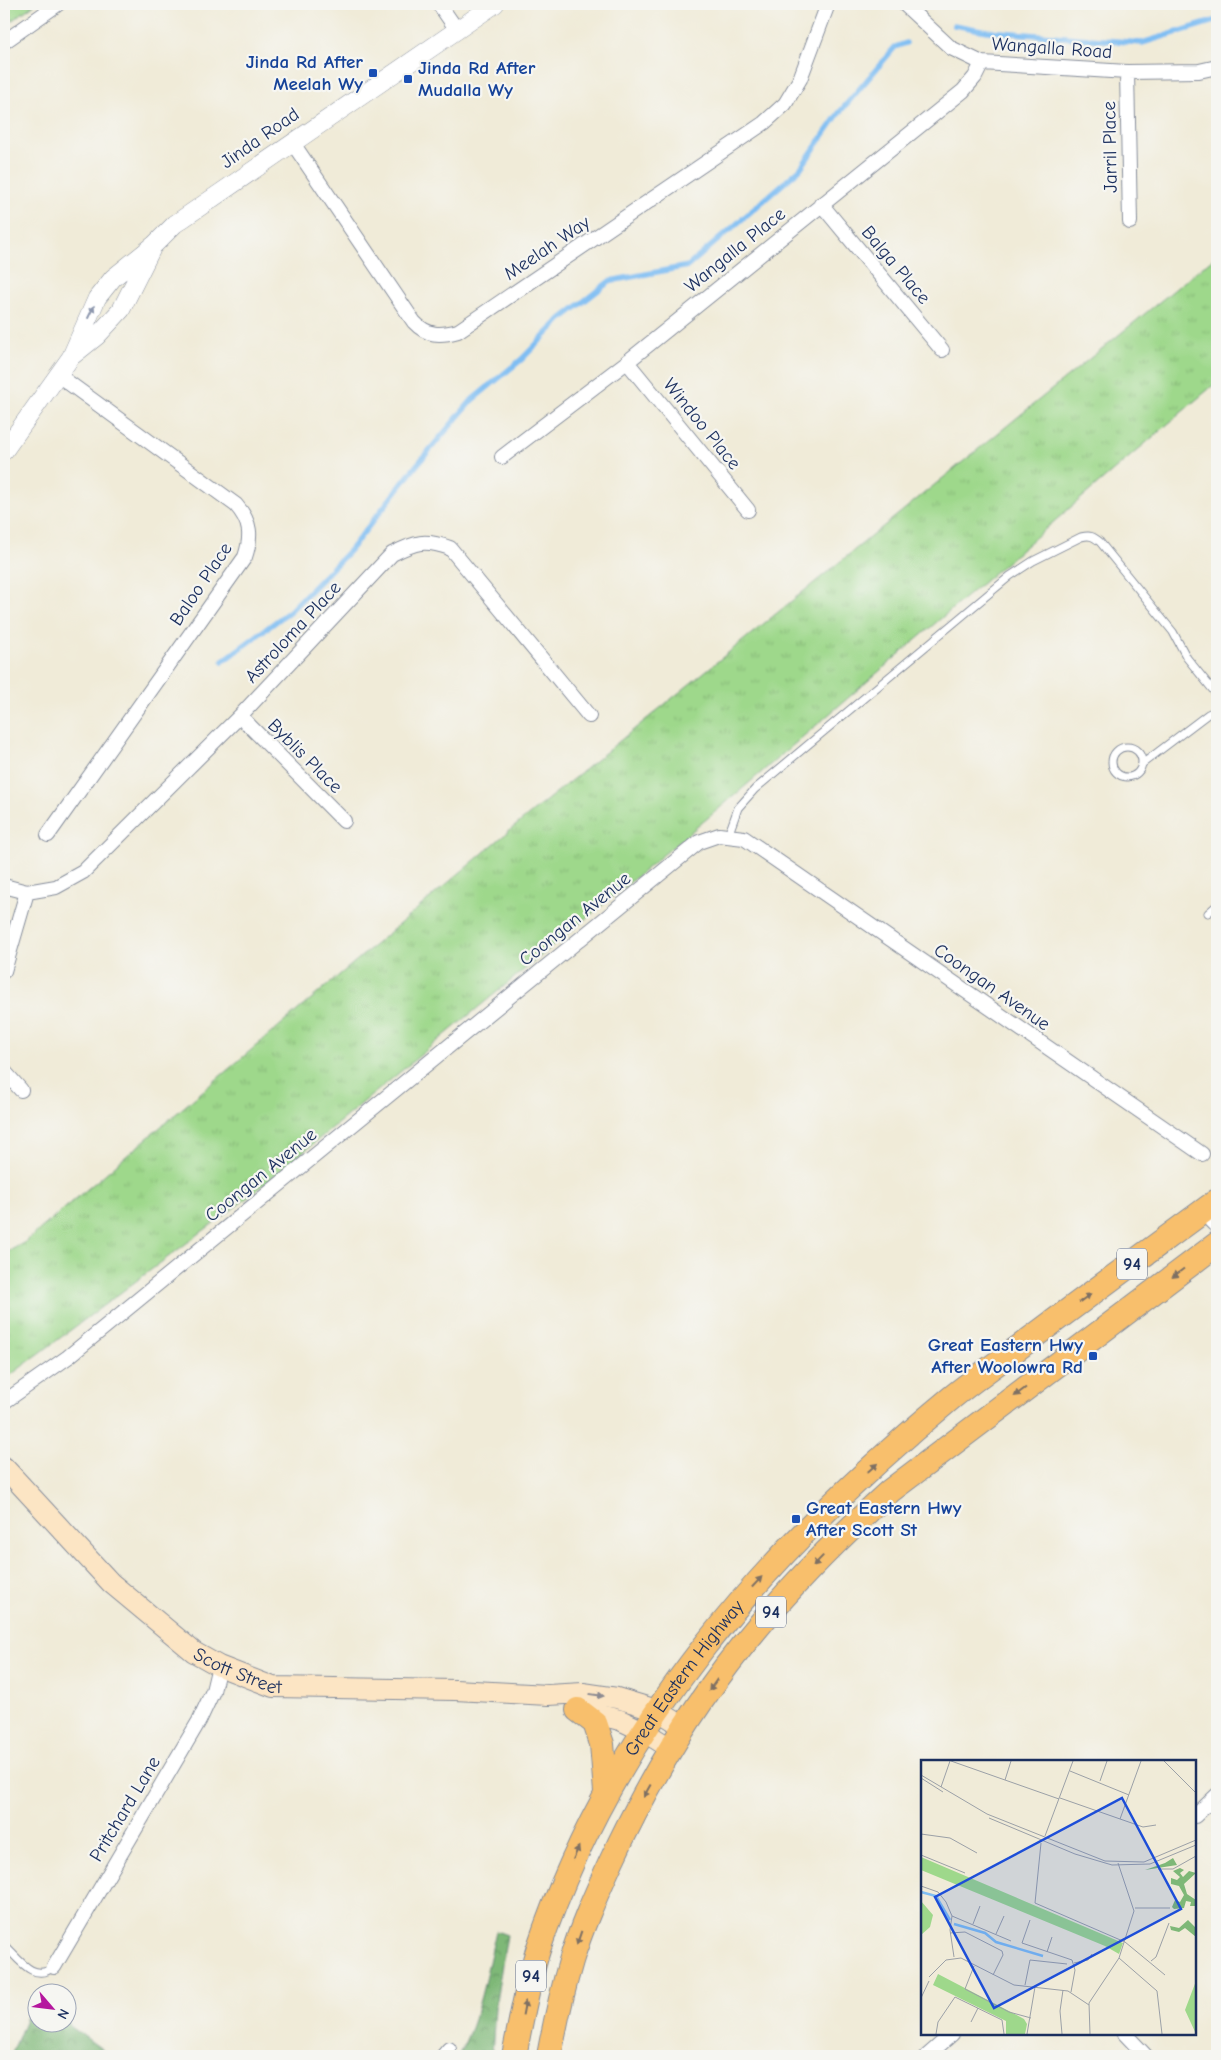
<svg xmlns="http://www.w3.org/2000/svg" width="1221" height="2060" viewBox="0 0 1221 2060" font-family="'Comic Neue',sans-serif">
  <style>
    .forest { fill: url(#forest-crowns); stroke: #4c746a }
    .park { fill: url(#park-tufts); stroke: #5c8474 }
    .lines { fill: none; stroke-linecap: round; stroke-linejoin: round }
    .stream { stroke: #7fbef3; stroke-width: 5.5 }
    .service-casing { stroke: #868d9b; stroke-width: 9 }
    .minor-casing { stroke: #868d9b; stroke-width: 16 }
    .tertiary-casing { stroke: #868d9b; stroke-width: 19 }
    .secondary-casing { stroke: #868d9b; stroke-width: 22 }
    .trunk-casing { stroke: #868d9b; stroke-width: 26 }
    .service { stroke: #fff; stroke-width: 7 }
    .minor { stroke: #fff; stroke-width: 14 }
    .tertiary { stroke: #fff; stroke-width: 18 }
    .secondary { stroke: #fce5c4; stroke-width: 20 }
    .trunk { stroke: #f8bf6c; stroke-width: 24 }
    .oneway { fill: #8d97ae }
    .oneway2 { fill: #7e7064 }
    .oneway3 { fill: #8c8a91 }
    .transit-dot { fill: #1a4fb4; stroke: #f6f6f2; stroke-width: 2 }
    .labels { text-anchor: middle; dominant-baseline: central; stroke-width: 4.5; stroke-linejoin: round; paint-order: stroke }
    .shield { fill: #f6f6f2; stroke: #5d6b8a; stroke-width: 1 }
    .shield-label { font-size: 18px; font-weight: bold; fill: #1b2f5e }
    .street-label { font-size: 19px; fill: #1b2f5e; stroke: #f6f6f2 }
    .transit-label { font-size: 19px; font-weight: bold; fill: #164399; stroke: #f6f6f2; text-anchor: end }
    .inset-river { fill: none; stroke: #7fbef3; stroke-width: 2.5 }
    .inset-road { fill: none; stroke: #9ba0a7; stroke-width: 1 }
    .view { fill: #1d4ed8; fill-opacity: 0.15; stroke: #1d4ed8; stroke-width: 2.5 }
    .inset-edge { fill: none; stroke: #1b2f5e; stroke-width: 2.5 }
  </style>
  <defs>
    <pattern id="forest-crowns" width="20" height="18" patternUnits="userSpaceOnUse" patternTransform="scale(1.25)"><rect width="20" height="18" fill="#7eb877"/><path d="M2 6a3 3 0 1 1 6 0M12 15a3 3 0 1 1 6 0" fill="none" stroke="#669665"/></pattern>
    <pattern id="park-tufts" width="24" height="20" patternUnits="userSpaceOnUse" patternTransform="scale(1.25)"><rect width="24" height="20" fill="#9ed88b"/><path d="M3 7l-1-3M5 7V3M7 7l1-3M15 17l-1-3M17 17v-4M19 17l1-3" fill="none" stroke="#88ba7a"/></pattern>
  </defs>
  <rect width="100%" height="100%" fill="#f6f6f2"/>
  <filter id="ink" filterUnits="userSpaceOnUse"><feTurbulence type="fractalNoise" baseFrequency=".02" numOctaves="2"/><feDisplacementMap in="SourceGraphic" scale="10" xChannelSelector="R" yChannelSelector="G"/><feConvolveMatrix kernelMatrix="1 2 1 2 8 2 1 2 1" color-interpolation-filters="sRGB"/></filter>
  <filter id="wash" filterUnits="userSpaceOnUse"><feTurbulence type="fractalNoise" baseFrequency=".0096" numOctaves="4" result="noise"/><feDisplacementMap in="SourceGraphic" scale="20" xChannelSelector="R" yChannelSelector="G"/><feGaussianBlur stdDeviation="1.12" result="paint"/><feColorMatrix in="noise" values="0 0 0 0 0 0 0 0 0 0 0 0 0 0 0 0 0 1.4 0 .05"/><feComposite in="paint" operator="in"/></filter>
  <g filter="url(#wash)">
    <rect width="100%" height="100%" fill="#f0ebd8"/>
    <path class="forest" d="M496 1931 507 1935 495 2007 492 2056H458C479 2019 486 1973 496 1931Z
      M37 2002 38 2022H68V2021L70 2026 103 2050 96 2056H11L31 2006Z"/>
    <path class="park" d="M4 4H35L4 26Z
      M1217 255V382L715 812 251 1195 4 1380V1254L25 1242 509 831Z"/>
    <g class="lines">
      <path class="stream" d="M954 25 987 31 1142 43 1217 20
        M223 661 290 611 350 550 416 466 472 400 522 359 561 319 610 281 688 266 800 169 839 113 895 47 906 43"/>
    </g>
  </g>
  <g filter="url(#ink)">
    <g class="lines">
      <defs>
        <path id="service" d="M1112 762a15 15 0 1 1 30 0a15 15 0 1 1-30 0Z
          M1142 764 1208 714 1217 710
          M728 836 738 808 755 789 1010 576 1033 561 1081 537C1090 535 1093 536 1100 542L1173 632 1187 658 1217 695
          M1208 913 1217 905
          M4 1945C19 1959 33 1983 54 1967"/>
        <path id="minor" d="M439 4 457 30
          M904 4 951 48 982 63 1127 72 1199 71 1217 67
          M4 42 58 4
          M1127 72 1130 222
          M292 142 414 322C427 336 440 336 458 331L764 123 785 104 800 79 828 4
          M821 204 942 350
          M627 362 748 510
          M502 457 627 362 963 91 975 77 982 63
          M240 716 344 821
          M48 835 245 557C252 536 251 522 236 505L58 375
          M4 886 27 892 56 887 83 872 240 716 392 554C416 542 424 539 450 548L589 716
          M4 971 27 892
          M4 1071 21 1090
          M1202 1212 1217 1227
          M4 1402 68 1357 699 842 719 835 744 838 1202 1154
          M1195 1816 1217 1795
          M54 1967 199 1721 213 1691 219 1666
          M1125 2034 1146 2056
          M443 2056 449 2049
          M927 2056 952 2034"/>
        <path id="tertiary" d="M72 356 97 336 121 310 151 250
          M4 451 71 357 97 298 113 278 154 245 175 224 495 4"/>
        <g id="secondary">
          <path id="s1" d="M4 1467 111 1583 194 1652 219 1666 273 1687 455 1690 548 1695 583 1693 617 1698 657 1710 684 1727"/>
          <path d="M579 1710 620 1720 643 1731 670 1748"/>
        </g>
        <g id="trunk">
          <path d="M578 1710 595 1723 602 1744 606 1792"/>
          <path id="s2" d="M514 2056C521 2021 527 1985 538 1950 613 1725 770 1548 950 1399 977 1377 1006 1357 1033 1337 1094 1291 1156 1246 1217 1201"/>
          <path d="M549 2056C555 2024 562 1992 571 1961 581 1928 595 1897 609 1866 648 1781 696 1700 756 1629 797 1579 843 1534 890 1491L1217 1244"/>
        </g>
      </defs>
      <use href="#service" class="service-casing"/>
      <use href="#minor" class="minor-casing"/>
      <use href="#tertiary" class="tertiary-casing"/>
      <use href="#secondary" class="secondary-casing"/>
      <use href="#trunk" class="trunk-casing"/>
      <use href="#service" class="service"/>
      <use href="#minor" class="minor"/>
      <use href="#tertiary" class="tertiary"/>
      <use href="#secondary" class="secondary"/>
      <use href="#trunk" class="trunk"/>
    </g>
    <defs><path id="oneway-solid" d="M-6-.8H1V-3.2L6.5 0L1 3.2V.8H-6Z" transform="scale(1.25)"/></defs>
    <use class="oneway" href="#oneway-solid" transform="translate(91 312) rotate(-64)"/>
    <g class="oneway2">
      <use href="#oneway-solid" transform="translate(1178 1273) rotate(143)"/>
      <use href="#oneway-solid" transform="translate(1085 1298) rotate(-36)"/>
      <use href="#oneway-solid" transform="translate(1020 1392) rotate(143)"/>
      <use href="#oneway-solid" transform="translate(872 1468) rotate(-41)"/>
      <use href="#oneway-solid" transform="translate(818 1561) rotate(134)"/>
      <use href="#oneway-solid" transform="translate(757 1582) rotate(-47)"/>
      <use href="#oneway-solid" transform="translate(713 1685) rotate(125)"/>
      <use href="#oneway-solid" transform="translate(647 1791) rotate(119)"/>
      <use href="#oneway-solid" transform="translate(576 1853) rotate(-66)"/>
      <use href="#oneway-solid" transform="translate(579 1938) rotate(109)"/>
      <use href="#oneway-solid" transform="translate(524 2008) rotate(-79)"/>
    </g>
    <use class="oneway3" href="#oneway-solid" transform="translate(597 1695) rotate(8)"/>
  </g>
  <g class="transit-dot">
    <rect x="368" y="68" width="10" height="10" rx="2.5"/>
    <rect x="403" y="74" width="10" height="10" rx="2.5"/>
    <rect x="1088" y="1351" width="10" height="10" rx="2.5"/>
    <rect x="791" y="1514" width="10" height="10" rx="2.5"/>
  </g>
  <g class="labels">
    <g class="shield">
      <rect x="1117" y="1248.5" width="30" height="31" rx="4"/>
      <rect x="756" y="1596.5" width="30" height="31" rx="4"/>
      <rect x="516" y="1960.5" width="30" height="31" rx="4"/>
    </g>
    <g class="shield-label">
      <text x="1132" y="1264">94</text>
      <text x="771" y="1612">94</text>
      <text x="531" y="1976">94</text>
    </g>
    <g class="street-label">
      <text transform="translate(1052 48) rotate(4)">Wangalla Road</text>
      <text transform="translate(260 138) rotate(-35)">Jinda Road</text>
      <text transform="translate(1110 147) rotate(-91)">Jarril Place</text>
      <text transform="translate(547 248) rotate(-34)">Meelah Way</text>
      <text transform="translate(735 250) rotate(-39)">Wangalla Place</text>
      <text transform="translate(896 265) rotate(50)">Balga Place</text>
      <text transform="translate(702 424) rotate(51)">Windoo Place</text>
      <text transform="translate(201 584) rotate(-56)">Baloo Place</text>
      <text transform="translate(293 632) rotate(-47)">Astroloma Place</text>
      <text transform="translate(305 756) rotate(45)">Byblis Place</text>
      <text transform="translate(575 919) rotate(-39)">Coongan Avenue</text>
      <text transform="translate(992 987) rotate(35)">Coongan Avenue</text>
      <text transform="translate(261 1175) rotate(-39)">Coongan Avenue</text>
      <text stroke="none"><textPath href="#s1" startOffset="314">Scott Street</textPath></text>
      <text stroke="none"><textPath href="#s2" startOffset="419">Great Eastern Highway</textPath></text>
      <text transform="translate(125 1809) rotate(-59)">Pritchard Lane</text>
    </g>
    <g class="transit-label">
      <text x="363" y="62">Jinda Rd After<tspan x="363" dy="22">Meelah Wy</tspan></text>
      <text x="418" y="68" text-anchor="start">Jinda Rd After<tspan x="418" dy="22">Mudalla Wy</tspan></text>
      <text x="1083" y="1345">Great Eastern Hwy<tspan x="1083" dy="22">After Woolowra Rd</tspan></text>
      <text x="806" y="1508" text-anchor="start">Great Eastern Hwy<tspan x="806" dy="22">After Scott St</tspan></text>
    </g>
  </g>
  <g transform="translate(921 1760)">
    <rect width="275" height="275" fill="#f0ebd8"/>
    <path d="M0 141 12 155 9 167 0 175Z" fill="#9ed88b"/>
    <path d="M252 98 256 105 224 110 244 103ZM259 108 263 110 259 113 262 117 268 111 275 113 263 124 266 134 275 140V146H269L270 142 265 141 263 148 253 149 251 147 254 140 259 142 263 135 258 126 250 124V118L256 120 259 117 252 111ZM267 160 274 167 275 164V177L264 168 258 172 250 170 249 166 258 168Z" fill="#7eb877"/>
    <path d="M0 97 202 183 198 194 184 186 0 110ZM17 214 103 259 106 264 104 274H85V261L12 225ZM275 221V274L264 250Z" fill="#9ed88b"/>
    <path class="inset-river" d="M0 132 15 136 29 160M33 164 64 173 75 182 122 196"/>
    <path class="inset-road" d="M30 1 138 39M243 1 275 33M149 11 208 35M0 15 66 54 184 101 223 102 275 80M0 18 22 32M84 20 90 1M179 21 186 1M20 27 29 1M139 38 222 67 235 65M68 58 154 94 191 105 229 104 275 85M199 59 220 1M0 74 29 78 56 93M124 76 152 1M120 83 114 143 204 182 244 215M0 95 44 113M237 109H252L275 96M0 126 17 132 25 142 31 156 29 170 33 197M214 148H249M31 156 90 181M109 160 101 183 151 200 154 210 150 232M52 164 59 146M29 173 44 172 81 191 82 195 72 215M75 174 83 156M126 192 131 177M198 198 236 231 241 274M230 201 235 197 248 163M153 203 167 200 171 194M53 206 44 229 88 252 110 258M8 217 25 200 40 198 93 225 147 231 168 245M104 225 109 200 146 204M0 238 8 221M50 262 57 248M15 274 17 262 34 237 81 260 83 274M106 274 114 227M141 274 139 251 142 230M169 274 168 243 198 198 213 151 197 103"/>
    <path class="view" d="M201 38 260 149 73 248 14 137Z"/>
    <rect width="275" height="275" class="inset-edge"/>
  </g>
  <rect width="1221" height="2060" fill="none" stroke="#f6f6f2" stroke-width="20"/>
  <g transform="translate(52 2008) rotate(118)"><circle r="24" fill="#f6f6f2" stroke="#9ea6b7"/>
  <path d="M0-4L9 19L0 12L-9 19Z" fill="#b5179e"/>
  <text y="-8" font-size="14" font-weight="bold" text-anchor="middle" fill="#1b2f5e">N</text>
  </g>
</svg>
